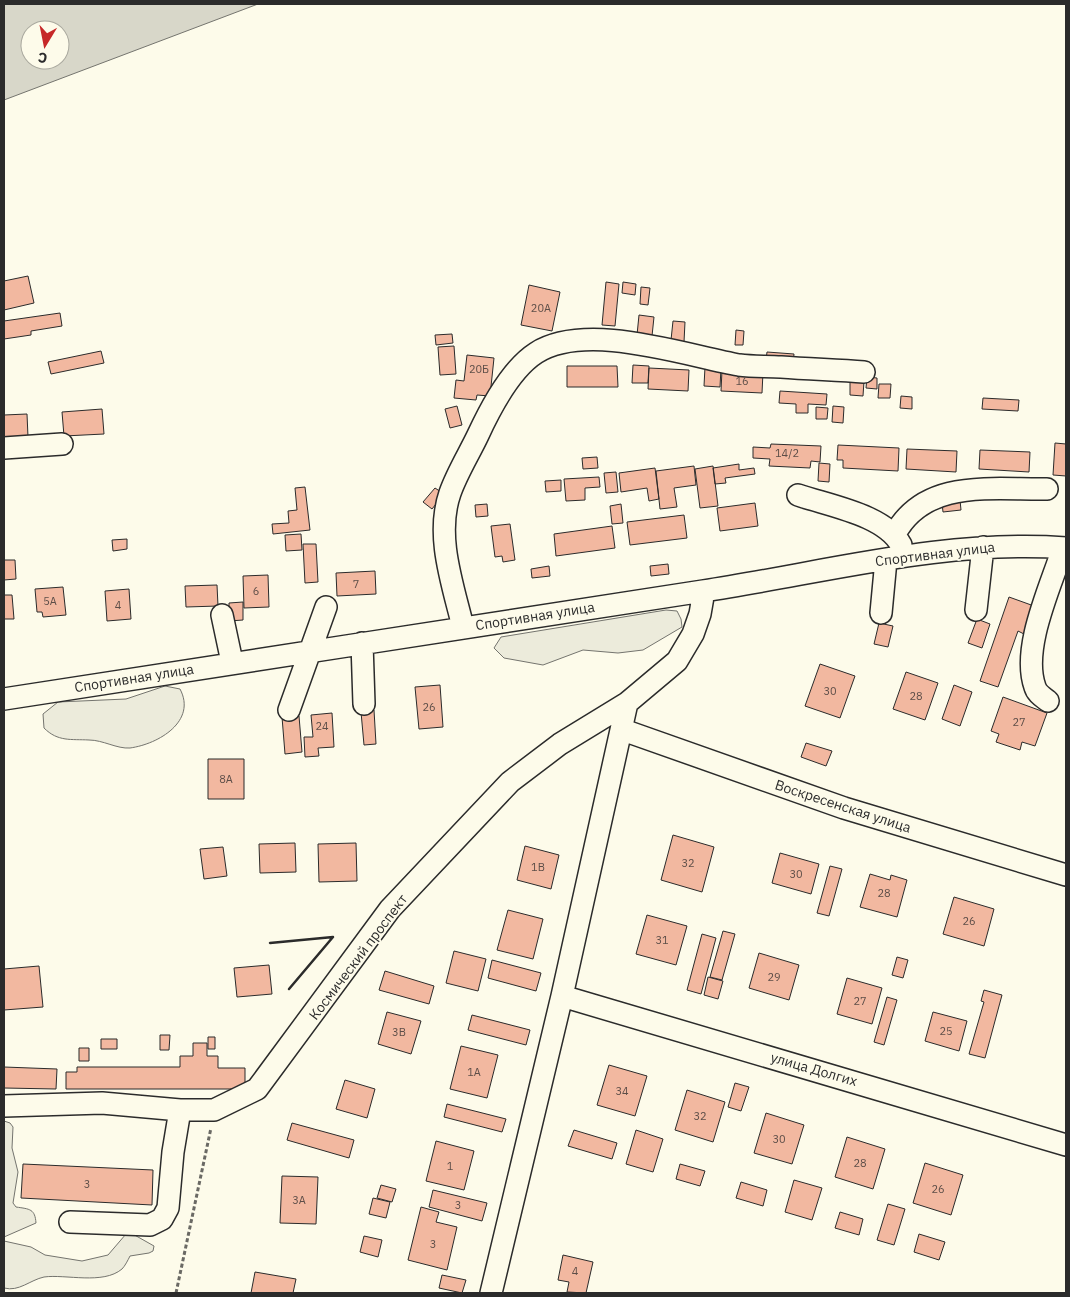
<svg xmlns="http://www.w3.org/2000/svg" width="1070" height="1297" viewBox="0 0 1070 1297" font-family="'IBM Plex Sans',sans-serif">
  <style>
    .green { fill: #ecebdb; stroke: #74746e }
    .water { fill: #d8d7c9; stroke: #74746e; fill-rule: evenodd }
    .building { fill: #f2b8a0; stroke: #2b2b2b }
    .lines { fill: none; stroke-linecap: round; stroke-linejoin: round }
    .minor-casing { stroke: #2b2b2b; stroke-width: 24 }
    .path { stroke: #6a6964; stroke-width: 3; stroke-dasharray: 4 2.5; stroke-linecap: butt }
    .minor { stroke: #fdfbea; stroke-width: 21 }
    .wall { stroke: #2b2b2b; stroke-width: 2.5 }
    .labels { text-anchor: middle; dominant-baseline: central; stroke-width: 4; stroke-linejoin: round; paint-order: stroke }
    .number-label { font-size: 11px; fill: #5d4e48 }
    .street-label { font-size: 14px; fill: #2b2b2b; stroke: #fdfbea }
  </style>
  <rect width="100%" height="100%" fill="#fdfbea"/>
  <path class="green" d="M666 610 677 611 681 619 682 627 643 650 618 653 583 650 543 665 504 658 494 648 501 637Z
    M165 686 180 689C197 721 159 744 130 748 117 749 103 740 89 740 71 739 58 742 44 728L43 714 58 702 126 699Z
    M4 1121 10 1123 13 1127 12 1148 18 1172 13 1203 16 1207C30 1209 35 1209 36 1223L4 1237Z
    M131 1233 154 1246 153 1251 149 1253 130 1256C128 1260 125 1266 122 1269 103 1285 66 1274 44 1277 30 1280 19 1292 4 1288V1241L31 1247 45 1255 82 1261 108 1255 126 1234Z"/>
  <path class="water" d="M4 4H258L4 100ZM30 30H60V60H30Z"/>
  <path class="building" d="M28 276 34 303 4 310V281Z
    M606 282 619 284 615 326 602 325Z
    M623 282 636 284 635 295 622 293Z
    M529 285 560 292 552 331 521 325Z
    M641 287 650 288 648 305 640 304Z
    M60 313 62 326 31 331V335L4 339V321Z
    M639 315 654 317 652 336 637 335Z
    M673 321 685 322 684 342 671 340Z
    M736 330 744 331 743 345H735Z
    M452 334 453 343 436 345 435 335Z
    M454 346 456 374 440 375 438 347Z
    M101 351 104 363 51 374 48 362Z
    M767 352 794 354 793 363 766 360Z
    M467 355 494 358 490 396 477 395 476 400 454 398 456 380 464 381Z
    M633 365 649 366 648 383H632Z
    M567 366H617L618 387H567Z
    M705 367 721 368 720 387 704 386Z
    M649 368 689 370 688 391 648 389Z
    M722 370 763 372 762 393 721 391Z
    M867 377 877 378V389L866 388Z
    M850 380 864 381 863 396 850 395Z
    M879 384H891L890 398H878Z
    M780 391 827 394 826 405 808 404V413H796V404L779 403Z
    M901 396 912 397V409L900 408Z
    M983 398 1019 400 1018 411 982 409Z
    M457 406 462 425 450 428 445 409Z
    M833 406 844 407 843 423 832 422Z
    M816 407 828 408 827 419H816Z
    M102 409 104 434 64 436 62 412Z
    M27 414 28 437 4 438V415Z
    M1055 443 1066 444V476L1053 475Z
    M771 444 821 446 820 462 811 461 810 468 769 466 770 459 753 458V447L770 448Z
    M838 445 899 448 898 471 843 468V460H837Z
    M907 449 957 451 956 472 906 469Z
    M980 450 1030 452 1029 472 979 469Z
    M597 457 598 468 583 469 582 458Z
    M819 463 830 464 829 482 818 481Z
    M739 464V470L754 468 755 474 725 478 726 483 715 484 713 468Z
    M694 466 696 485 674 488 677 507 660 509 656 471Z
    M713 466 718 506 700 508 695 469Z
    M655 468 659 499 649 501 647 488 621 492 619 473Z
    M616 472 618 492 606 493 604 473Z
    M599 477 600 487 585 488V500L566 501 564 479Z
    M561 480V491L546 492 545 481Z
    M305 487 310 530 273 534 272 524 289 523 288 511 297 510 295 488Z
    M435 488 444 494 432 509 423 502Z
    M960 500 961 510 943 512 942 503Z
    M755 503 758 526 720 531 717 508Z
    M487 504 488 516 476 517 475 505Z
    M621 504 623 523 612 524 610 506Z
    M684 515 687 538 630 545 627 522Z
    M510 524 515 560 503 562 502 556 495 557 491 526Z
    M612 526 615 548 556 556 554 534Z
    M301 534 302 550 286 551 285 535Z
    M127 539V549L113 551 112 540Z
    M303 544H316L318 582 305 583Z
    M4 560H15L16 579 4 580Z
    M668 564 669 574 651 576 650 566Z
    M549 566 550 576 532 578 531 569Z
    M375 571 376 594 337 596 336 573Z
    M268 575 269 607 244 608 243 576Z
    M217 585 218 606 186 607 185 586Z
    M63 587 66 615 43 617 42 612H37L35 589Z
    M129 589 131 619 107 621 105 591Z
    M4 595H12L14 619H4Z
    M1009 597 1034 606 1024 634 1018 631 998 687 980 681Z
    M243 602V620L229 621V603Z
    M977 619 990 624 982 648 968 643Z
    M879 623 893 626 888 647 874 644Z
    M820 664 855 676 840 718 805 706Z
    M906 672 938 683 925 720 893 709Z
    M440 685 443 727 419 729 415 687Z
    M954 685 972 692 960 726 942 719Z
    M1003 697 1047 713 1035 746 1022 742 1020 750 996 742 999 734 991 731Z
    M374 710 376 744 364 745 361 712Z
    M332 713 334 747 318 748 319 756 305 757 304 737H313L311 715Z
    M299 716 302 752 285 754 282 717Z
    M806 743 832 751 826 766 801 757Z
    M208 759H244V799H208Z
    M673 835 714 847 702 892 661 880Z
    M295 843 296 872 260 873 259 844Z
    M356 843 357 881 319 882 318 844Z
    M525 846 559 855 551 889 517 880Z
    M223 847 227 876 204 879 200 849Z
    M780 853 819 864 811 894 772 883Z
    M830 866 842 869 829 916 817 913Z
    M870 874 890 880 891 875 907 880 897 917 860 907Z
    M954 897 994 909 984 946 943 934Z
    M508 910 543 919 533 959 497 950Z
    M647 915 687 926 676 965 636 954Z
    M723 931 735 934 722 980 710 977Z
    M702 934 716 938 701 994 687 990Z
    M454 951 486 959 478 991 446 983Z
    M759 953 799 965 789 1000 749 988Z
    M897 957 908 960 903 978 892 975Z
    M492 960 541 973 536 991 488 978Z
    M269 965 272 994 237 997 234 968Z
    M39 966 43 1007 4 1010V969Z
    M385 971 434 986 429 1004 379 990Z
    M708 977 723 981 718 999 704 995Z
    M847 978 882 988 872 1024 837 1014Z
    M984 990 1002 995 985 1058 969 1054 984 1002 981 1001Z
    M887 997 897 1000 884 1045 874 1042Z
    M387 1012 421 1021 411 1054 378 1044Z
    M933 1012 967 1021 959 1051 925 1041Z
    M472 1015 530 1030 526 1045 468 1030Z
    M160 1035H170L169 1050H160Z
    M208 1037H215V1049H208Z
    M101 1039H117V1049H101Z
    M193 1043H207V1056H218V1068H245V1089H66V1072H77V1067H180V1056H193Z
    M461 1046 498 1055 487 1098 450 1089Z
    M79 1048H89V1061H79Z
    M609 1065 647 1076 635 1116 597 1105Z
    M4 1067 57 1069 56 1089 4 1088Z
    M345 1080 375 1089 367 1118 336 1109Z
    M735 1083 749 1087 741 1111 728 1107Z
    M687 1090 725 1102 713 1142 675 1130Z
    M447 1104 506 1119 502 1132 444 1117Z
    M766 1113 804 1125 792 1164 754 1153Z
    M292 1123 354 1140 349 1158 287 1140Z
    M574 1130 617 1143 612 1159 568 1146Z
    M636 1130 663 1139 653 1172 626 1164Z
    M847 1137 885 1149 873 1189 835 1177Z
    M436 1141 474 1151 464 1190 426 1181Z
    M925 1163 963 1175 951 1215 913 1203Z
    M23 1164 153 1170 152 1205 21 1198Z
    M680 1164 705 1171 700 1186 676 1179Z
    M282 1176 318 1177 316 1224 280 1223Z
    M794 1180 822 1188 812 1220 785 1212Z
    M741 1182 767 1190 763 1206 736 1198Z
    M381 1185 396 1189 392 1202 377 1198Z
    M433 1190 487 1203 482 1221 429 1207Z
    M373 1198 390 1202 386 1218 369 1214Z
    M888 1204 905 1209 894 1245 877 1240Z
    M421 1207 439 1212 436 1222 457 1227 447 1270 408 1260Z
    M840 1212 863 1219 859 1235 835 1228Z
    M919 1234 945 1242 939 1260 914 1252Z
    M364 1236 382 1240 378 1257 360 1252Z
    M563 1255 593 1262 586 1293 567 1292 569 1282 558 1280Z
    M255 1272 296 1279 293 1293H251Z
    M442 1275 466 1280 462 1293 439 1288Z"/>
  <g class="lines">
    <defs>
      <path id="minor" d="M4 448 62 444
        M798 495C830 506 885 515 901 545
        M895 534C925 478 993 490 1047 489
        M976 610 983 547
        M881 613 886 560
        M222 615 232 662
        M463 627C453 585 435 536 450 493 457 473 469 454 478 435 490 409 511 369 536 353 586 321 684 355 739 365 753 367 767 366 781 367 808 369 836 370 864 372
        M362 643 364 704
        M4 699C237 662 470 628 703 591 823 573 944 539 1066 548
        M1048 701C1043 697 1037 694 1035 687 1021 648 1051 586 1063 548
        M289 710 326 607
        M623 730 844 808 1066 875
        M562 996 1066 1145
        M4 1106 102 1103 180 1110H214L257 1089 390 909 510 782 560 744 627 703 677 661 693 634 700 614 704 591
        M70 1222 150 1225 162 1219 168 1208 173 1152 180 1110
        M491 1293 562 996 627 703"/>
    </defs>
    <use href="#minor" class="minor-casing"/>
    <path class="path" d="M176 1293 211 1128"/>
    <use href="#minor" class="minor"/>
    <path class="wall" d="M270 943 333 937 289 989"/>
  </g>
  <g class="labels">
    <g class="number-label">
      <text x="541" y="308">20А</text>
      <text x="479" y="369">20Б</text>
      <text x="742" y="381">16</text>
      <text x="787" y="453">14/2</text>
      <text x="356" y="584">7</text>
      <text x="256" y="591">6</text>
      <text x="50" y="601">5А</text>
      <text x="118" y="605">4</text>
      <text x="830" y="691">30</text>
      <text x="916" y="696">28</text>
      <text x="429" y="707">26</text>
      <text x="1019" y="722">27</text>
      <text x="322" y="726">24</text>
      <text x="226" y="779">8А</text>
      <text x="688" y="863">32</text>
      <text x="538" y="867">1В</text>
      <text x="796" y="874">30</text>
      <text x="884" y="893">28</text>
      <text x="969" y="921">26</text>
      <text x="662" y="940">31</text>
      <text x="774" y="977">29</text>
      <text x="860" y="1001">27</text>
      <text x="946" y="1031">25</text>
      <text x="399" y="1032">3В</text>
      <text x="474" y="1072">1А</text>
      <text x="622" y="1091">34</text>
      <text x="700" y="1116">32</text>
      <text x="779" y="1139">30</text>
      <text x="860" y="1163">28</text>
      <text x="450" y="1166">1</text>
      <text x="87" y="1184">3</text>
      <text x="938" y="1189">26</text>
      <text x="299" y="1200">3А</text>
      <text x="458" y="1205">3</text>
      <text x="433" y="1244">3</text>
      <text x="575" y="1271">4</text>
    </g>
    <g class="street-label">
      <text transform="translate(935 554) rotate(-7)">Спортивная улица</text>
      <text transform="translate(535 616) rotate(-9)">Спортивная улица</text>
      <text transform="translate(134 678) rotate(-9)">Спортивная улица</text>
      <text transform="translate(843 806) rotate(18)">Воскресенская улица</text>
      <text transform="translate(358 957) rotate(-53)">Космический проспект</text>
      <text transform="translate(814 1069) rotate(16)">улица Долгих</text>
    </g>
  </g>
  <rect width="1070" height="1297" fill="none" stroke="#2b2b2b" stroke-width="10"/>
  <g transform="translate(45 45) rotate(190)"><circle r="24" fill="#fdfbea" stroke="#a9a89e"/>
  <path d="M0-4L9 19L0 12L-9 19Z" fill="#c62828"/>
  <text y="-8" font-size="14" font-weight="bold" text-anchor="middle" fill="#2b2b2b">С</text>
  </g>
</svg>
